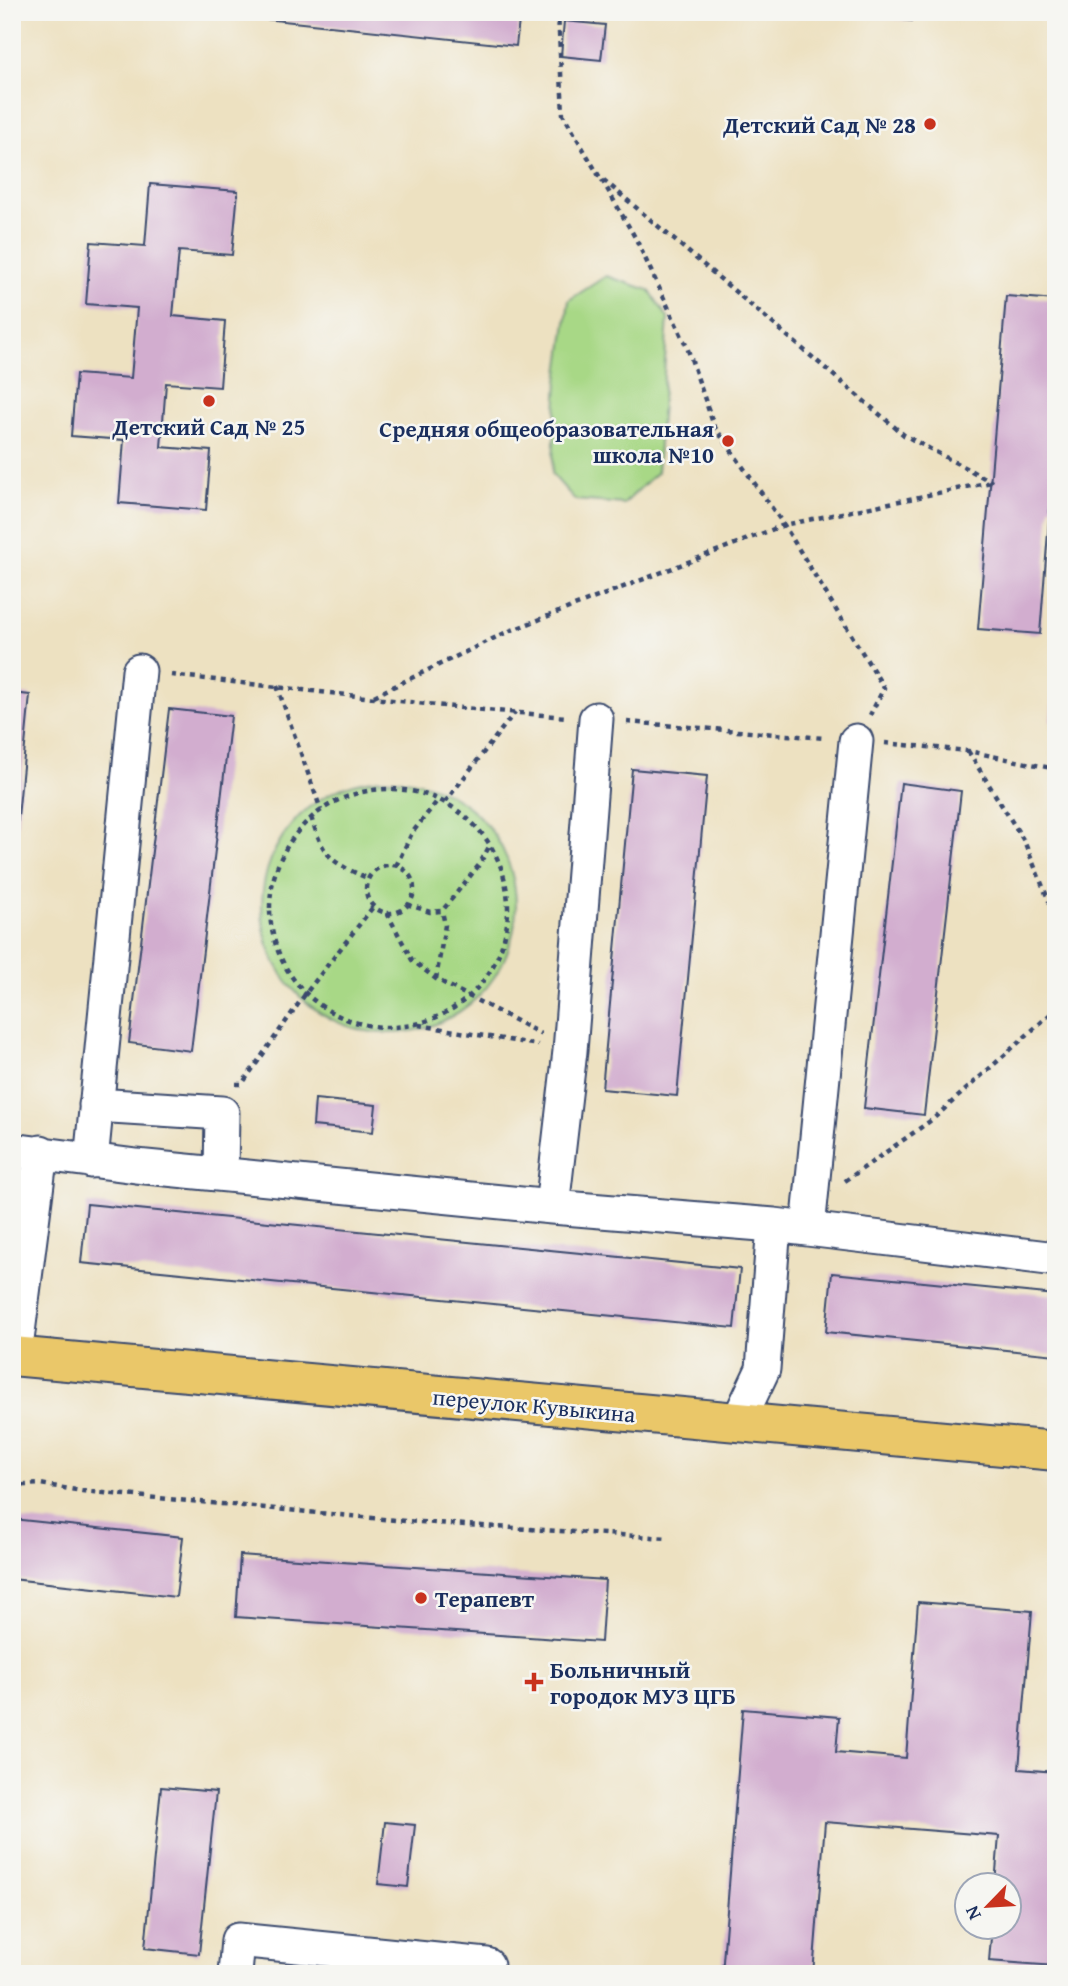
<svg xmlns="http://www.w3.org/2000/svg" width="1068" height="1986" viewBox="0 0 1068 1986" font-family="'Gentium Book Plus',serif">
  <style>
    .green { fill: #a8d886; stroke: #628472; stroke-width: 2 }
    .building { fill: #d2adcf }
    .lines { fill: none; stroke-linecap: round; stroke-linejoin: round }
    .minor-casing { stroke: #3a4a6d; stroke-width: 37 }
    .major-casing { stroke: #3a4a6d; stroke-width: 42 }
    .path { stroke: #3a4a6d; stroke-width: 4.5; stroke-dasharray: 5 5; stroke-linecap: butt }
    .minor { stroke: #fff; stroke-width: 33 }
    .major { stroke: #eac769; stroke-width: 38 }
    .poi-dot { fill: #c8321e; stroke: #f6f6f2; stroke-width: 2.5 }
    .labels { text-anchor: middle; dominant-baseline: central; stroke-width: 5; stroke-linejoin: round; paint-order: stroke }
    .poi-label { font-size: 23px; font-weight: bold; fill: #1b2f5e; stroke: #f6f6f2; text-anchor: end }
    .street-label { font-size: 23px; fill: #1b2f5e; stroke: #f6f6f2 }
  </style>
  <rect width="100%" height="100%" fill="#f6f6f2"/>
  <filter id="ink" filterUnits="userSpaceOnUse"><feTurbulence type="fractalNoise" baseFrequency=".0143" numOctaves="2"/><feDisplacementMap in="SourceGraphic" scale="14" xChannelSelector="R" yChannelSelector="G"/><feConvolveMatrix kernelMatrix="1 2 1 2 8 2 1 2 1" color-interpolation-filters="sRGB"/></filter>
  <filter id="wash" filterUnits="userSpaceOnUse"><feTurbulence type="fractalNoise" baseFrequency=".00686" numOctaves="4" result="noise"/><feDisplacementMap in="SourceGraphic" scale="28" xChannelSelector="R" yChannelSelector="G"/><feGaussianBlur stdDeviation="1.57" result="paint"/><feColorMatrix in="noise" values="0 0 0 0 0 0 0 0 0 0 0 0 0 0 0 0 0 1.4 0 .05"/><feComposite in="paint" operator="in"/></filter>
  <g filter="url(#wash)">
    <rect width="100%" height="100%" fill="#ede1c1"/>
    <path class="green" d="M606 276 649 290 668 318 657 472 624 504 575 500 552 474 558 381 569 300Z
      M262 906a127 127 0 1 1 254 0a127 127 0 1 1-254 0Z"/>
    <g id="blocks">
      <path class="building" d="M218 12H520L516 46 218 14Z
        M839 12H914L913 21 839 14Z
        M564 21 605 25 601 60 561 56Z
        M150 184 238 191 232 255 179 251 173 316 225 321 220 387 166 383 161 447 211 451 206 510 119 503 124 440 71 436 76 374 131 378 137 308 86 304 91 242 145 246Z
        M1006 296 1056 300V508L1050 507 1040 634 978 629Z
        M12 693 30 695 14 858H12Z
        M1053 693H1056V721H1050Z
        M169 709 231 716 191 1051 129 1043Z
        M632 769 707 776 677 1096 602 1089Z
        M901 783 961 791 924 1115 864 1108Z
        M315 1099 376 1105 373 1132 313 1126Z
        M87 1204 740 1269 734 1328 81 1263Z
        M832 1273 1056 1295V1355L826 1332Z
        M12 1519 183 1537 176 1597 12 1579Z
        M240 1555 605 1580 601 1642 236 1617Z
        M918 1602 1032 1611 1019 1769 1056 1772V1966L989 1961 992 1926H1009V1884H995L999 1836 825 1822 813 1974H722L743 1709 839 1717 836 1752 906 1758Z
        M161 1787 216 1792 199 1954 145 1948Z
        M385 1822 415 1825 408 1887 378 1884Z"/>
    </g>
  </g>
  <g filter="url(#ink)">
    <use href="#blocks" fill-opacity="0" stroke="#3a4a6d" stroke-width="2"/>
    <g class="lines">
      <defs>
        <path id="minor" d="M96 1105 222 1113 221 1174
          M12 1150 136 1166 552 1207 774 1225 1056 1259
          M91 1161 139 671
          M552 1207 570 1051 596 719
          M808 1229 856 741
          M15 1356 41 1152
          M737 1424 763 1369 774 1225
          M235 1974 238 1940 487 1965 486 1974"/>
        <path id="major" d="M12 1356 1056 1451"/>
      </defs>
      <use href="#minor" class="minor-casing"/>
      <use href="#major" class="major-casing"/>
      <path class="path" d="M558 12 563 114 599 176 904 435 992 482
        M602 180 636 239 687 347 714 426 784 525 884 688 870 715
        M171 675 462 708 566 717
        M277 686 321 810
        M374 696 507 632 784 525 991 482
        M627 722 824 738
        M885 743 968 751 1056 769
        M968 751 1024 841 1056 918
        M270 908a119 119 0 1 1 238 0a119 119 0 1 1-238 0Z
        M445 802 515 712
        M311 817C324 857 329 861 367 878
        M366 889a24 24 0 1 1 48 0a24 24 0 1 1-48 0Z
        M396 866 412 833 438 800
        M407 904 430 912 442 911 479 865 490 845
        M387 913 412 960 436 979 541 1034
        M436 979 445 925 442 911
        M419 1025 538 1045
        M236 1084H242L306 993 373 907
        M845 1181 933 1119 1056 1009
        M12 1486 40 1484 82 1491 405 1521 667 1538"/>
      <use href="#minor" class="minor"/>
      <use href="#major" class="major"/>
    </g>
  </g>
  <g class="poi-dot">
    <circle cx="930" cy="124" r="7"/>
    <circle cx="209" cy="401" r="7"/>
    <circle cx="728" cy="441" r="7"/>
    <circle cx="421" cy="1598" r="7"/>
    <path d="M530.5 1671.5h7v7h7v7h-7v7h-7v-7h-7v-7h7z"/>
  </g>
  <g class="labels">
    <g class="poi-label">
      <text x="916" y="124">Детский Сад № 28</text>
      <text x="209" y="426" text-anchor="middle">Детский Сад № 25</text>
      <text x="714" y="428">Средняя общеобразовательная<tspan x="714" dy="26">школа №10</tspan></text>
      <text x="435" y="1598" text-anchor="start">Терапевт</text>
      <text x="550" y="1669" text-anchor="start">Больничный<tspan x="550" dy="26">городок МУЗ ЦГБ</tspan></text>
    </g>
    <g class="street-label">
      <text transform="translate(534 1405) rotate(5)">переулок Кувыкина</text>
    </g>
  </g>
  <rect width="1068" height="1986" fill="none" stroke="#f6f6f2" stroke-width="42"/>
  <g transform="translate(988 1906) rotate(245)"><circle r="33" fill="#f6f6f2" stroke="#9ea6b7" stroke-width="2"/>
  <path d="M0-5L12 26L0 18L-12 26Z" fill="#c8321e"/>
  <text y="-10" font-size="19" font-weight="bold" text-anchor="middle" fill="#1b2f5e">N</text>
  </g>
</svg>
